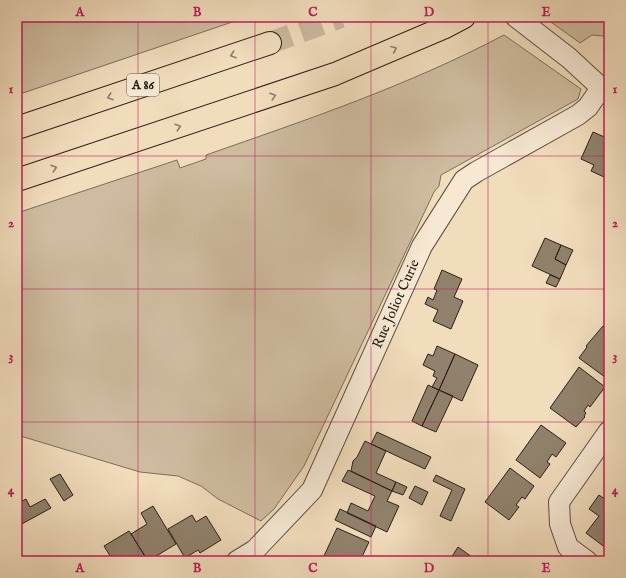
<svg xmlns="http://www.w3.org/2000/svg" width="626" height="578" viewBox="0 0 626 578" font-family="'IM FELL English',serif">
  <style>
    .green { fill: #cfbca0; stroke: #7c6e5c }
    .building { fill: #91826d; stroke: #292118 }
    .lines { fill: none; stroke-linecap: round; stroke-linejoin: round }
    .motorway-tunnel { stroke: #c9b79b; stroke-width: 22; stroke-dasharray: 22 11; stroke-linecap: butt }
    .minor-casing { stroke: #5b5041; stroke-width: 22 }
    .motorway-casing { stroke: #292118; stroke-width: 24 }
    .minor { stroke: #f6e8d3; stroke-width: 20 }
    .motorway { stroke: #f1dcbc; stroke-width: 22 }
    .oneway { stroke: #8d7e6a }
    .grid { fill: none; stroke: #c2185b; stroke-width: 1; stroke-opacity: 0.55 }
    .labels { text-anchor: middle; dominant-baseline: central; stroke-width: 3; stroke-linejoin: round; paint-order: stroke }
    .shield { fill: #f6e8d3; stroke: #665d50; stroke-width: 1 }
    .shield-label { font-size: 13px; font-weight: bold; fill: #292118 }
    .street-label { font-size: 14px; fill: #292118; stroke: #f6e8d3 }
    .neatline { fill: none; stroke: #c2185b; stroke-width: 1.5 }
    .grid-label { font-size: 13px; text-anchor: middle; font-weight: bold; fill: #c2185b }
  </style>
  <rect width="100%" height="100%" fill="#f1dcbc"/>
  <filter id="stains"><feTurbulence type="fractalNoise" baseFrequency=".005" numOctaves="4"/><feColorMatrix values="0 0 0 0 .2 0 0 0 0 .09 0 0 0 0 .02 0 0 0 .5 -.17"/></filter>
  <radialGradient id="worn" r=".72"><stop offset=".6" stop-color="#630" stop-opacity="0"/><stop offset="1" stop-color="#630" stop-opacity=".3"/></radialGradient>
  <path class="green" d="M17 17H247L17 95Z
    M544 17H609V39L603 36 592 35 580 43Z
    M504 35 581 89 578 99 441 175 439 186 434 192 304 466 274 509 261 521 218 499 201 486 178 476 140 472 17 435V213L177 160 180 168 206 159V155C309 119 407 86 504 35Z"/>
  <path class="building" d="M593 132 609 139V169L606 170 604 177 591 171 594 165 581 159Z
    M545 238 561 245 555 259 566 265 560 279 532 266Z
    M561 245 573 250 566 265 555 259Z
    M442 270 462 279 454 297 463 301 451 329 433 321 438 310 425 304 428 297 433 300 437 290 434 289Z
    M550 275 560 279 556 287 546 283Z
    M603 326 609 330V380L579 358 587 347 586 346Z
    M437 346 455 354 439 390 432 387 437 378 433 376 435 371 423 365 428 354 433 356Z
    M455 354 478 365 462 401 439 390Z
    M579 367 605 387 590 407 588 405 584 411 586 413 584 416 585 417 576 427 550 408Z
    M428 385 439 390 422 426 412 421Z
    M439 390 453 396 436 432 422 426Z
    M541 425 566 443 556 457 552 454 547 462 550 464 540 478 516 460Z
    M377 432 431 457 425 469 371 444Z
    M365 441 386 451 376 473 396 482 392 491 351 471 353 461 357 457Z
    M510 468 534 486 525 499 522 497 516 505 519 507 509 520 485 502Z
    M348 470 392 491 387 501 399 506 387 532 347 513 351 503 368 511 375 496 342 481Z
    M60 474 73 495 64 501 50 479Z
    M436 475 465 489 451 521 440 516 452 490 433 481Z
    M396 482 407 487 403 495 392 491Z
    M415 486 428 492 422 505 409 498Z
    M599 495 609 502V543L606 548 586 533 599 516 589 509Z
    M26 499 30 507 45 499 51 508 18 526 17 504Z
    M153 506 176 544 148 561 131 534 147 524 141 513Z
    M340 509 376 526 371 537 335 520Z
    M192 515 196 522 206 516 221 540 200 553 198 550 185 558 168 529Z
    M337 528 369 542 360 561H329L323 558Z
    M129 531 131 534 148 561H113L112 559 104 546Z
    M458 547 472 557 470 561H449Z"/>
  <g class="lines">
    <path class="motorway-tunnel" d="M270 43 341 17"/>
    <defs>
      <path id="minor" d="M516 17 569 58 609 95
        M237 561 255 550 312 490 422 246 464 180 476 172 578 115 588 107 601 88
        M587 561 568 547 560 524 559 502 609 431"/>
      <path id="motorway" d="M17 128 270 43
        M17 180 335 74 443 28 464 17"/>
    </defs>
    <use href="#minor" class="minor-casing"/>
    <use href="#motorway" class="motorway-casing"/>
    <use href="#minor" class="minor"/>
    <use href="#motorway" class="motorway"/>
  </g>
  <defs><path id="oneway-chevron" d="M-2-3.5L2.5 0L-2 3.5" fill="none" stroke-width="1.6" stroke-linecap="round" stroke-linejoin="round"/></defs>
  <g class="oneway">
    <use href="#oneway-chevron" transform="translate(394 49) rotate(-23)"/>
    <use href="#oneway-chevron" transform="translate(233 55) rotate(161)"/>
    <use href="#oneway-chevron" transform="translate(273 96) rotate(-19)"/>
    <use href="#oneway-chevron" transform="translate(110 97) rotate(161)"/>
    <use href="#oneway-chevron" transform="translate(178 127) rotate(-18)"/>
    <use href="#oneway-chevron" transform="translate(54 168) rotate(-18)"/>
  </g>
  <path class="grid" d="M138 17V561M255 17V561M371 17V561M488 17V561M17 156H609M17 289H609M17 422H609"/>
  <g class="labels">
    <rect class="shield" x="127" y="74" width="32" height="22" rx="3"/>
    <g class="shield-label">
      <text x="143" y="85">A 86</text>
    </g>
    <g class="street-label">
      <text transform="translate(396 304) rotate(-66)">Rue Joliot Curie</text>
    </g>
  </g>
  <rect width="626" height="578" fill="none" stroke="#f1dcbc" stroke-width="44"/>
  <rect x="22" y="22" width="582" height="534" class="neatline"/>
  <g class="grid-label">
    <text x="80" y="16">A</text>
    <text x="197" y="16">B</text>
    <text x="313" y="16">C</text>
    <text x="429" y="16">D</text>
    <text x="546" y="16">E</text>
    <text x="11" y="93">1</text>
    <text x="615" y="93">1</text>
    <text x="11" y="227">2</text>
    <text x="615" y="227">2</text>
    <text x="11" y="360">3</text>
    <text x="615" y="360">3</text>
    <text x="11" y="494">4</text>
    <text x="615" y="494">4</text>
    <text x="80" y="572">A</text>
    <text x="197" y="572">B</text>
    <text x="313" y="572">C</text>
    <text x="429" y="572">D</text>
    <text x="546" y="572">E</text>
  </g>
  <rect width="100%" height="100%" filter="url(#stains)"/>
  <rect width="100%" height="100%" fill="url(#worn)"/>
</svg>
